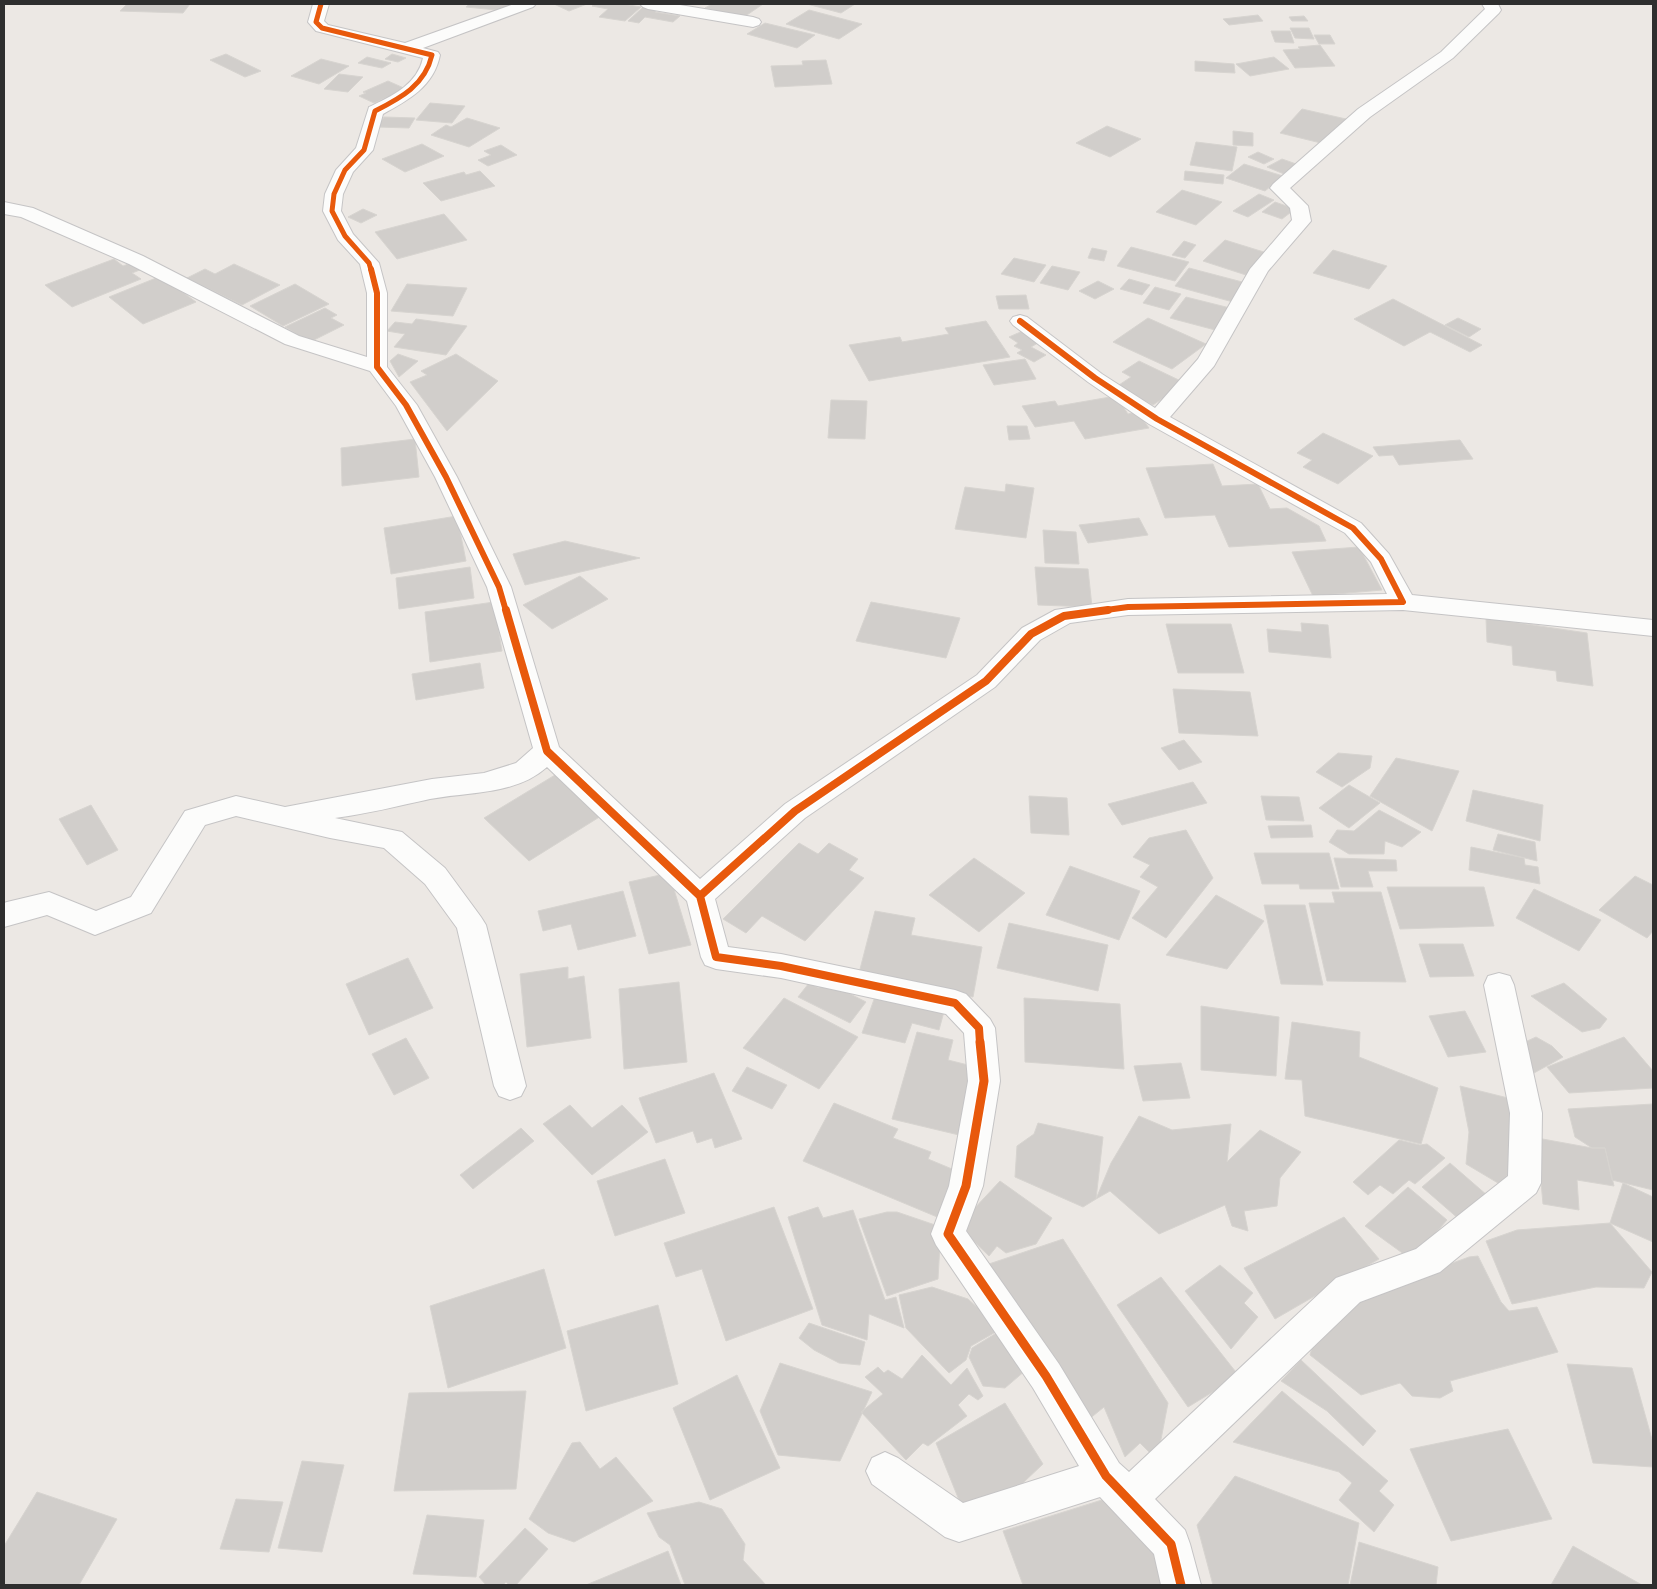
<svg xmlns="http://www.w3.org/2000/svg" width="1657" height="1589" viewBox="0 0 1657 1589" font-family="'Exo 2',sans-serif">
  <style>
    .building { fill: #d1cecb; stroke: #d7d4d0 }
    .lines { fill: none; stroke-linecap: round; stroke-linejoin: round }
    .minor-casing { stroke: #c5c4c5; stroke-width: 2 }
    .minor { fill: #fcfcfb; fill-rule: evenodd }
    .cycleway-far3-casing { stroke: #fff; stroke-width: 7 }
    .cycleway-far2-casing { stroke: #fff; stroke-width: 9 }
    .cycleway-far1-casing { stroke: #fff; stroke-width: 11 }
    .cycleway-casing { stroke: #fff; stroke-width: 12 }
    .cycleway-far3 { stroke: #e8590c; stroke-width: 5 }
    .cycleway-far2 { stroke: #e8590c; stroke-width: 6 }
    .cycleway-far1 { stroke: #e8590c; stroke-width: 8 }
    .cycleway { stroke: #e8590c; stroke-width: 9 }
  </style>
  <rect width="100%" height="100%" fill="#ece8e4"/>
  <path class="building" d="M127 4H190L183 13 120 11Z
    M469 4H513L507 11 466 7Z
    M554 4H587L569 11Z
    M595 4H623L641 7 625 21 599 17 608 9 592 6Z
    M712 4H763L744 17 705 8Z
    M807 4H855L841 13Z
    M643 7 658 9 655 12 680 16 673 22 645 17 639 23 628 21Z
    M809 10 862 24 839 39 786 24Z
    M1258 15 1263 21 1229 25 1223 19Z
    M1304 16 1308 21H1292L1289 17Z
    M765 23 815 35 797 48 747 34Z
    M1290 28H1309L1314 39 1295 38Z
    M1271 31H1290L1294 43 1275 42Z
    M1314 35H1330L1335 44H1319Z
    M1320 45 1335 66 1295 68 1283 50 1300 49 1298 47Z
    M226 54 261 71 245 77 210 60Z
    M392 54 406 58 398 62 385 59Z
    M367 57 391 63 382 68 358 63Z
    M1274 57 1289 69 1250 76 1236 64Z
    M321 59 349 66 319 84 291 76Z
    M826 60 832 84 775 87 771 66 803 65 802 61Z
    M1195 61 1234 64 1235 73 1195 71Z
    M339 74 363 77 348 92 324 89Z
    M388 81 406 89 374 103 359 96 366 93 363 92Z
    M430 103 465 106 452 123 416 120Z
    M1302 109 1346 119 1325 144 1280 133Z
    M384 117 415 118 409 128 378 127Z
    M467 118 500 128 469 147 431 135 446 125 451 127Z
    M1107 126 1141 139 1110 157 1076 143Z
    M1233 131 1253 133V146L1233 145Z
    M1196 142 1237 147 1232 171 1190 165Z
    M422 144 444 156 405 172 382 159Z
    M501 145 517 155 488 166 478 160 491 155 484 151Z
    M1258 152 1274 159 1264 164 1248 157Z
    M1282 159 1299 165 1284 174 1267 167Z
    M1244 164 1283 176 1265 191 1226 178Z
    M480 171 495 186 441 201 423 183 464 172 466 175Z
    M1185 171 1224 175 1223 184 1184 180Z
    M1182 190 1222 202 1196 225 1156 212Z
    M1259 194 1274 200 1248 217 1233 211Z
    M1275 202 1295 209 1282 219 1262 212Z
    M363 209 377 215 361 223 348 217Z
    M444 214 467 240 397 259 375 232Z
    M1225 240 1267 253 1246 275 1203 261Z
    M1184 241 1196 245 1185 258 1172 255Z
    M1131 247 1189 262 1175 281 1117 266Z
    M1092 248 1107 251 1104 261 1088 258Z
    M1333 250 1387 266 1369 289 1313 273Z
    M1014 258 1046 265 1034 282 1001 274Z
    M114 259 123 266 136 261 145 268 132 273 141 279 72 307 45 285Z
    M234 264 280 285 242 305 187 278 205 269 215 274Z
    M1052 266 1080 272 1068 290 1040 283Z
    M1189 268 1246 283 1233 302 1175 286Z
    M161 276 196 302 143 324 109 297Z
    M1129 279 1150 285 1142 295 1120 289Z
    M1098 281 1114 289 1095 299 1079 291Z
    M295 284 329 304 283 326 250 306Z
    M407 284 467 288 453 316 391 311Z
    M1155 287 1181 294 1169 310 1143 303Z
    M1026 295 1029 309H999L996 296Z
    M1186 297 1234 309 1219 331 1170 318Z
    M1393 299 1482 345 1470 352 1430 332 1404 346 1354 319Z
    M325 308 337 315 331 318 344 325 310 342 285 327Z
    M1148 318 1206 344 1172 369 1113 342Z
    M1458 318 1481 329 1469 337 1445 325Z
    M416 319 467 326 446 355 394 347 405 334 387 331 395 322 412 324Z
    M986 321 1010 357 869 381 849 345 900 337 902 342 949 334 945 328Z
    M1025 330 1043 340 1031 347 1046 355 1034 362 1017 353 1022 350 1014 346 1018 343 1009 337Z
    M398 354 418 361 399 377 390 361Z
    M456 354 498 381 447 431 410 382 427 375 421 371Z
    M1025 359 1036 379 994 385 983 365Z
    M1139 361 1185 383 1153 405 1116 387 1131 377 1122 372Z
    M1116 396 1128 414 1137 412 1149 428 1085 439 1074 421 1035 427 1022 406 1055 401 1058 406Z
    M831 400 867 401 865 439 828 438Z
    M1007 426H1027L1030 439 1009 440Z
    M1323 433 1373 456 1338 484 1303 467 1312 460 1297 453Z
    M415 439 419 477 342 486 341 448Z
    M1460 440 1473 459 1399 465 1393 455 1379 456 1373 447Z
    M1213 464 1222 486 1258 484 1270 509 1287 508 1319 526 1326 541 1229 547 1215 515 1165 518 1146 468Z
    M1006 484 1034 488 1026 538 955 529 965 487 1005 492Z
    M457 516 466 561 391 574 384 528Z
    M1139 518 1148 535 1088 543 1079 525Z
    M1043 530 1076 532 1079 564 1045 563Z
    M565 541 640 558 525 585 513 554Z
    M1359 547 1382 590 1313 596 1292 552Z
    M470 567 474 598 399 609 396 578Z
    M1035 567 1088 569 1092 607 1038 605Z
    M580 576 608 599 552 629 523 605Z
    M494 602 502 651 430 662 425 612Z
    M871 602 960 618 946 658 856 641Z
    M1486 618 1587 633 1593 686 1557 681 1556 671 1513 665 1512 646 1487 642Z
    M1301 623 1328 625 1331 658 1269 652 1267 629 1302 632Z
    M1166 624H1231L1244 673H1178Z
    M480 663 484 688 416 700 412 674Z
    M1173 689 1250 692 1258 736 1179 733Z
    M1184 740 1202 762 1179 770 1161 748Z
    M1338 753 1372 756 1370 768 1342 787 1316 772Z
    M1396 758 1459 771 1432 831 1370 796Z
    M555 775 601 816 529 861 484 818Z
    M1193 782 1207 803 1122 825 1108 804Z
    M1349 785 1380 803 1349 828 1319 808Z
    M1473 790 1543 805 1540 841 1466 821Z
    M1029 796 1067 798 1069 835 1031 833Z
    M1261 796 1299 797 1304 821 1266 820Z
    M91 805 118 850 87 865 59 819Z
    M1379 810 1421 832 1402 847 1385 841 1384 854H1349L1329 842 1337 830 1354 831Z
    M1311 825 1313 837 1271 838 1268 826Z
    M1186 830 1213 878 1166 938 1132 918 1158 887 1140 877 1150 865 1133 857 1149 838Z
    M1498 834 1535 842 1537 861 1493 850Z
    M799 843 818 854 829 843 858 859 849 870 864 878 805 941 762 916 746 933 723 919Z
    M1471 847 1524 858 1525 865 1538 867 1540 884 1469 870Z
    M1254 853H1329L1339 889H1300L1299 884H1262Z
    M974 858 1025 893 979 932 929 895Z
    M1334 858 1396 860 1397 871H1368L1373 887H1341Z
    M1070 866 1140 891 1119 940 1046 915Z
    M669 873 691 945 649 954 629 882Z
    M1635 876 1653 885V931L1647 938 1599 910Z
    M1387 887H1484L1494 926 1400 929Z
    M1534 889 1601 920 1579 951 1516 918Z
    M623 891 636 936 578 950 571 924 543 931 538 911Z
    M1332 892H1381L1406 982 1327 981 1309 903H1335Z
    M1216 895 1264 921 1227 969 1166 955Z
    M1264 905H1305L1323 985 1281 984Z
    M875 911 915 918 911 935 982 947 973 997 858 977Z
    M1009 923 1108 945 1098 991 997 968Z
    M1419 944H1463L1474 976 1430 977Z
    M408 958 433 1008 369 1035 346 984Z
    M568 967V979L584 976 591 1038 527 1047 520 974Z
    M825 981 866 1002 850 1023 798 997 809 983 819 988Z
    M679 982 687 1062 624 1069 619 989Z
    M1564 983 1607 1019 1600 1028 1582 1032 1531 996Z
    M877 991 945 1008 939 1030 912 1023 905 1043 862 1033Z
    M784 998 858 1037 819 1089 743 1048Z
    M1024 998 1120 1004 1124 1069 1025 1062Z
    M1201 1006 1279 1017 1276 1076 1201 1070Z
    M1465 1011 1486 1052 1448 1057 1429 1016Z
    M1292 1022 1360 1032 1359 1057 1438 1088 1421 1144 1305 1116 1302 1080 1285 1079Z
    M917 1032 953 1040 948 1060 976 1067 959 1135 892 1119Z
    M1536 1037 1552 1046 1563 1057 1534 1073 1515 1054 1514 1047Z
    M1624 1037 1653 1071V1088L1569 1093 1547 1067Z
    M406 1038 429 1078 394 1095 372 1054Z
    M1181 1063 1190 1098 1143 1101 1134 1066Z
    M747 1067 787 1085 772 1109 732 1091Z
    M714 1073 742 1139 715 1148 712 1138 697 1143 693 1131 656 1143 639 1098Z
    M1460 1086 1512 1099 1516 1153 1503 1186 1466 1164 1469 1132Z
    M834 1103 898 1129 893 1138 931 1152 928 1159 964 1174 942 1219 803 1161Z
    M1653 1104V1190L1612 1180 1605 1148H1592L1575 1137 1568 1109Z
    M570 1105 592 1128 622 1105 648 1132 592 1175 543 1124Z
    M1139 1116 1172 1130 1231 1124 1227 1162 1260 1130 1301 1152 1280 1178 1277 1206 1244 1211 1248 1231 1232 1226 1225 1205 1159 1234 1110 1191 1096 1199 1111 1163Z
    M1038 1123 1103 1137 1096 1199 1083 1207 1015 1177 1017 1146 1034 1134Z
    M521 1128 534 1141 473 1189 460 1175Z
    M1537 1138 1592 1148H1605L1614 1186 1577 1180 1579 1210 1543 1204Z
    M1399 1140 1420 1145 1427 1144 1445 1158 1415 1184 1409 1180 1393 1194 1380 1185 1368 1195 1353 1182Z
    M665 1159 685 1213 615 1236 597 1181Z
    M1450 1163 1488 1196 1460 1220 1422 1187Z
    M1000 1181 1052 1218 1036 1244 1006 1253 997 1246 989 1256 958 1226Z
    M1623 1183 1653 1197V1242L1610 1223Z
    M1408 1187 1447 1220 1412 1260 1365 1226Z
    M774 1207 813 1309 726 1341 702 1269 676 1277 664 1243Z
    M818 1207 823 1218 853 1210 885 1300 896 1297 904 1328 869 1314 867 1340 822 1325 788 1217Z
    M887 1212H897L941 1227 938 1279 887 1296 859 1219Z
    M1344 1217 1379 1259 1275 1319 1244 1268Z
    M1610 1223 1652 1272 1644 1288 1596 1287 1512 1304 1486 1241 1517 1230Z
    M1063 1239 1168 1403 1157 1460 1140 1443 1125 1457 1104 1407 1088 1420 983 1266Z
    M1478 1256 1501 1302 1509 1311 1537 1307 1558 1352 1450 1381 1453 1391 1440 1398 1412 1396 1400 1383 1361 1395 1310 1355 1313 1344 1346 1302 1469 1257Z
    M1220 1265 1253 1293 1244 1303 1258 1317 1231 1349 1185 1291Z
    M544 1269 566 1348 448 1388 430 1306Z
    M1161 1277 1239 1376 1188 1407 1117 1305Z
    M932 1287 968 1299 1001 1329 971 1346 966 1360 949 1373 906 1328 899 1295Z
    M658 1305 678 1384 586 1411 567 1331Z
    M809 1323 865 1342 860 1365 839 1363 814 1350 799 1338Z
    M1003 1329 1026 1370 1005 1388 983 1386 969 1357 972 1348Z
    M922 1355 951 1385 967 1368 983 1396 978 1400 969 1394 958 1405 967 1416 928 1446 923 1443 906 1460 861 1412 883 1394 865 1377 878 1367 884 1373 888 1370 902 1379Z
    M1301 1360 1376 1431 1363 1446 1327 1411 1281 1381Z
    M780 1363 872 1392 840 1461 778 1455 760 1411Z
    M1567 1364 1632 1368 1653 1443V1467L1593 1463Z
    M737 1375 780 1468 710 1500 673 1408Z
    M526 1391 516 1489 394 1491 409 1393Z
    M1282 1391 1388 1481 1379 1491 1394 1505 1374 1532 1339 1500 1352 1483 1339 1472 1233 1442Z
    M1005 1403 1043 1464 1005 1500 961 1505 936 1443Z
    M1508 1429 1552 1519 1451 1541 1410 1449Z
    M580 1442 600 1469 616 1457 653 1501 574 1542 548 1533 529 1519 572 1443Z
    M302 1461 344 1465 322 1552 278 1548Z
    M1235 1476 1359 1523 1348 1585H1213L1197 1525Z
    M37 1492 117 1519 79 1585H4V1546Z
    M236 1499 283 1502 269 1552 220 1549Z
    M1105 1499 1150 1536 1162 1585H1023L1003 1531Z
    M699 1502 722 1509 745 1544 743 1560 766 1585H685L670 1545 659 1537 647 1513Z
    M427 1515 484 1520 476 1577 413 1574Z
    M525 1528 548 1549 516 1585H509L506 1582 503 1585H486L479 1577Z
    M1359 1542 1438 1567 1436 1585H1350Z
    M1573 1546 1642 1585H1551Z
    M668 1551 681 1585H586Z"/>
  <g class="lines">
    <defs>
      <path id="minor" d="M313 4H329L324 21 328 25 405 43 514 4H536L533 7 423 48 438 52 440 55C434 86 409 100 383 114L373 150 353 172 343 194 341 211 353 234 379 263 387 293V367L417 405 457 477 511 587 559 747 700 879 785 804 977 675 1022 628 1055 610 1128 599 1387 594 1371 562 1345 533 1149 424 1088 382 1013 325 1010 321 1013 317 1020 315 1027 317 1102 374 1155 408 1198 359 1250 269 1292 220 1290 208 1270 188 1273 184 1358 109 1441 52 1485 9 1482 4H1498L1501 10 1499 13 1453 58 1370 117 1290 188 1308 206 1311 221 1268 271 1214 366 1170 417 1361 523 1389 554 1412 595 1653 620V636L1403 610 1128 615 1070 623 1040 640 995 687 805 818 715 899 728 947 781 954 955 990 966 994 990 1019 995 1028 1000 1081 983 1186 966 1231 1059 1364 1119 1463 1129 1472 1336 1278 1416 1249 1508 1176 1510 1113 1484 985 1488 976 1499 973 1510 976 1514 985 1542 1113 1541 1183 1536 1193 1440 1272 1360 1302 1155 1499 1185 1530 1190 1544 1201 1585H1161L1154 1554 1100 1497 959 1542 945 1537 872 1484 866 1471 872 1458 885 1452 898 1458 963 1503 1079 1466 1033 1388 936 1245 931 1234 949 1186 968 1081 964 1033 946 1014 781 978 716 969 705 965 701 957 687 901 547 767C516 795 468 792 430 799 398 806 367 814 335 818L402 832 445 868 481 917 486 925 526 1086 521 1096 510 1100 499 1096 494 1086 457 928 425 884 384 848 330 838 236 816 205 825 151 913 95 935 47 915 4 927V903L7 902 49 892 96 911 131 897 185 811 236 796 285 807 432 779 484 773 516 763 533 748 487 587 435 477 396 406 370 371 285 344 129 264 21 217 4 214V202L33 208 143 256 299 336 367 357V293L360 264 338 240 323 211 325 194 336 170 356 148 369 107C392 96 417 85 423 58L316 31 308 22Z
        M640 4H674L753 17 759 19 761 22 759 25 753 27 648 9 643 7Z"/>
    </defs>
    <use href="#minor" class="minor-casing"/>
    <use href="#minor" class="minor"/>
    <defs>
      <path id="cycleway-far3" d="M321 4 316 22 322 28 432 55C425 85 401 98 375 111L364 150 345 170 334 194 332 211 345 236 369 263 371 270"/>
      <path id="cycleway-far2" d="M371 269 377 293V367L406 405 446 477 499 587 506 611
        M1020 321 1095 378 1157 419 1353 528 1381 559 1403 602 1128 607 1099 611"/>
      <path id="cycleway-far1" d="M506 610 547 751 700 896 716 957 781 966 955 1003 979 1028 980 1043
        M700 896 795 811 986 681 1031 634 1064 616 1108 610"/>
      <path id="cycleway" d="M980 1042 984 1081 966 1186 948 1234 1046 1376 1106 1476 1171 1544 1181 1585"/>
    </defs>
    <use href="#cycleway-far3" class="cycleway-far3-casing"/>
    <use href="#cycleway-far2" class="cycleway-far2-casing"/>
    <use href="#cycleway-far1" class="cycleway-far1-casing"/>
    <use href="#cycleway" class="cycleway-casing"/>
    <use href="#cycleway-far3" class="cycleway-far3"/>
    <use href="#cycleway-far2" class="cycleway-far2"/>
    <use href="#cycleway-far1" class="cycleway-far1"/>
    <use href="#cycleway" class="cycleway"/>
  </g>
  <rect width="1657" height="1589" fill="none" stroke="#2e2e2e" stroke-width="10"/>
</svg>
